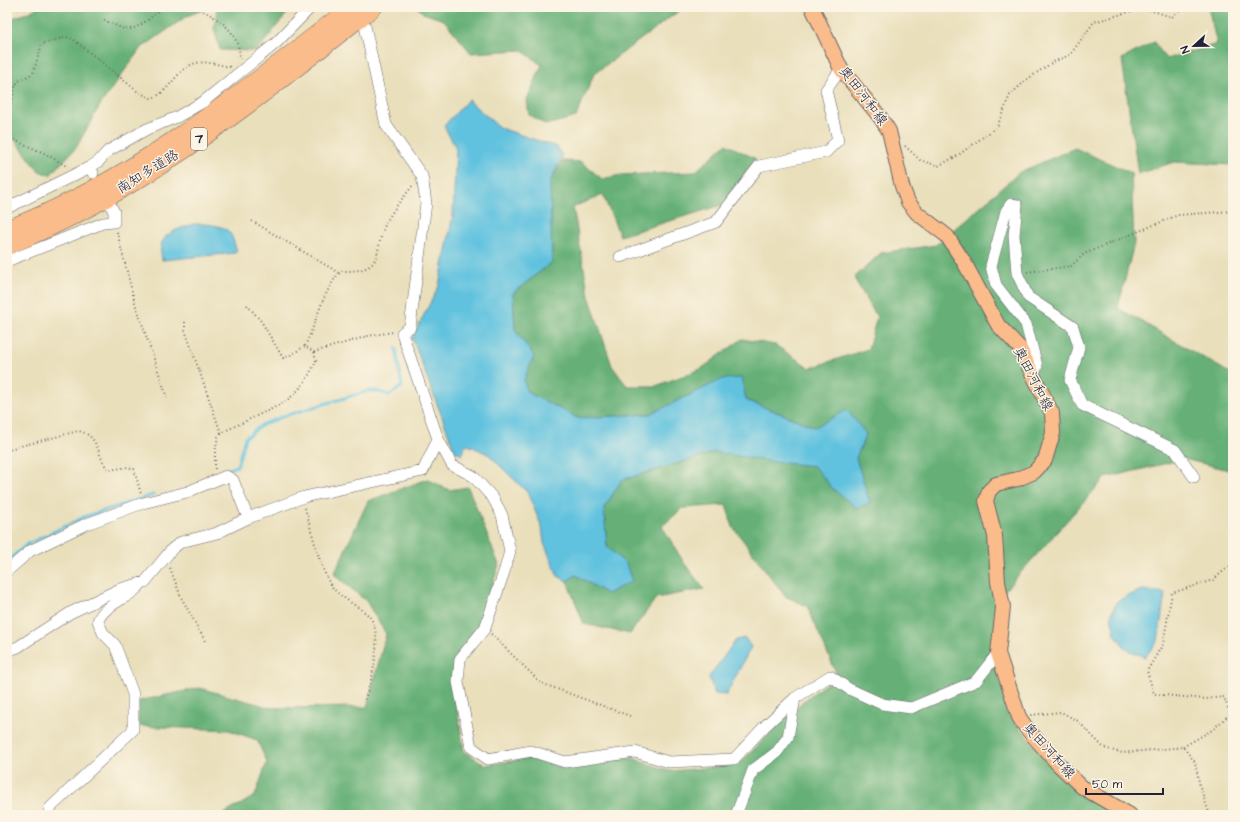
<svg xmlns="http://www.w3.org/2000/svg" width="1240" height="822" viewBox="0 0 1240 822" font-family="'Architects Daughter','Klee One',sans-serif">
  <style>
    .forest { fill: #66b077; stroke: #446959 }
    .water { fill: #61c2df; stroke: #42728d }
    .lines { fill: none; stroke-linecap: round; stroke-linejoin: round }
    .stream { stroke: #61c2df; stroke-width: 3 }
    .minor-casing { stroke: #686468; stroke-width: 12 }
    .major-casing { stroke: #686468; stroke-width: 16 }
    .highway-casing { stroke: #686468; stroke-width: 18 }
    .path { stroke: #686468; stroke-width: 2; stroke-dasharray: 1 3; stroke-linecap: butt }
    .minor { stroke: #fff; stroke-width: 11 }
    .major { stroke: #f9bc8a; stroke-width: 14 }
    .highway { stroke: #f9bc8a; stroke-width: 17 }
    .labels { text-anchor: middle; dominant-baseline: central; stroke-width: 3; stroke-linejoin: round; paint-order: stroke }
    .shield { fill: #fcf5e5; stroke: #63616e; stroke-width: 1 }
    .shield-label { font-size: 13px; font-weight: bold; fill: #22223b }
    .street-label { font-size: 14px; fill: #22223b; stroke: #fcf5e5 }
  </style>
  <rect width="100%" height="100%" fill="#fcf5e5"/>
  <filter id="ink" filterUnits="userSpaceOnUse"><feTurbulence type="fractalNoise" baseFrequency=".025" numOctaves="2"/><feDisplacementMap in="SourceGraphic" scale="8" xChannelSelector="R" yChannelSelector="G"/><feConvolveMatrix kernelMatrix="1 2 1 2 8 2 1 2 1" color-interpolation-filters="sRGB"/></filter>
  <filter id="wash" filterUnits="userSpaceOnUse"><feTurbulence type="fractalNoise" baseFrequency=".012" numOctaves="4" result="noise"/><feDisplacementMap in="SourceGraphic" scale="16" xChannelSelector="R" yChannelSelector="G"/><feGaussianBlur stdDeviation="0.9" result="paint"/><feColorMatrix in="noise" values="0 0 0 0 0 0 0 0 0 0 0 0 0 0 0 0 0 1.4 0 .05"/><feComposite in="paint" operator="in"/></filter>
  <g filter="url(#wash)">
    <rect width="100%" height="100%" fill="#e9dfbb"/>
    <path class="forest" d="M37 7H210L187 16 140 49 100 105 76 148 50 175 39 171 7 130V20L30 12Z
      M217 7H292L257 51 220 50 214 29Z
      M417 7H684L594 74 576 117 546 125 529 115 527 100 542 65 521 50 471 53 444 20 423 13Z
      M1208 7H1233V165L1174 162 1138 174 1122 59 1154 42 1166 59 1217 44Z
      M726 144 756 159 722 205 620 236 603 195 573 207 589 296 612 366 627 386H656L701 369 742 339 775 345 810 368 868 349 877 317 854 278 881 253 936 245 1020 172 1075 148 1131 173 1134 243 1118 308 1233 375V471L1184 459 1105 478 1005 590 991 649 1005 699 1013 720 1053 768 1078 793 1119 815H222L255 796 267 762 257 740 229 730 138 726 139 701 199 688 272 708 367 707 386 634 366 601 334 574 368 501 427 479 449 490 468 487 499 565 479 625 455 657 453 684 464 751 485 765 532 758 562 767 632 758 670 771 738 765 801 703 837 675 807 606 785 596 733 527 726 505 683 508 662 526 684 563 704 589 656 598 630 634 584 624 567 581 576 575 607 594 626 564 607 547 604 508 622 480 715 452 773 462 815 466 834 490 870 503 856 458 866 434 815 427 746 400 742 379 686 397 651 414 578 418 527 392 523 380 534 356 515 330 513 293 552 262 550 183 562 161 581 162 602 179 621 175 695 172Z"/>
    <path class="water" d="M468 100 500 128 557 147 562 156 550 183 552 262 513 293 515 330 534 356 524 380 527 392 578 418 650 414 723 379 742 378 746 400 815 427 847 410 866 434 856 458 870 503 857 508 834 490 814 466 773 462 715 452 622 480 604 508 607 547 626 564 632 581 607 594 576 575 567 581 558 576 544 543 542 527 527 492 488 454 466 444 462 455 455 451 412 338 439 286 453 215 456 148 444 126Z
      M194 224C204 224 223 224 230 233 233 238 235 246 237 251L235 253 162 260C162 256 160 251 161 247 162 232 183 228 194 224Z
      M1142 590 1165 593 1158 641 1145 657 1126 649 1115 634 1111 615 1117 601Z
      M745 638 751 647 726 695 715 694 709 677 736 640Z"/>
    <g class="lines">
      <path class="stream" d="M217 474 237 466 245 438 262 425 284 416 368 391H375L390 395 402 386 396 349
        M7 561 28 544 84 517 153 495"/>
    </g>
  </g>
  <g filter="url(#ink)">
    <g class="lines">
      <defs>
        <path id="minor" d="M365 26 386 125 422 176 426 203 410 327 402 333 438 439 452 465 473 476 493 498 502 515 510 551 505 569 485 628 460 659 458 682 471 747 488 759 531 751 565 762 635 752 669 762 734 759 764 727 795 698 830 676 849 689 882 704 911 708 976 681 998 653
          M93 173 90 167 98 162 108 151 147 129 177 117 203 102 276 43 311 7
          M7 208 90 167
          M620 257 716 222 759 166 826 152 838 140 826 90 841 69
          M7 261 103 223 114 222V212L111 206
          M1033 377 1037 366 1026 324 996 285 991 266 1006 211 1011 204 1017 205 1014 235 1017 273 1028 297 1073 327 1079 347 1070 380 1082 405 1175 450 1194 477
          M7 571 30 551 84 525 143 503 187 492 226 476 233 480 248 518
          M7 651 18 647 70 613 120 589 145 582 172 549 181 542 217 533 248 518 304 497 423 471 438 439
          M49 815 50 808 133 730V694L115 645 103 633 98 621C104 604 129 599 140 585
          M736 815 753 770 777 752 788 737 795 698"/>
        <path id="major" d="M812 7 841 69 880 117 889 131 902 186 908 202 917 213 947 236 964 262 998 325 1019 347 1052 413 1053 433 1045 460 1034 472 1018 479 996 484 989 491 986 501 995 536 998 582 1003 607 998 653 1019 717 1027 729 1058 764 1082 787 1130 815"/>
        <path id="highway" d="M7 229C135 180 244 90 351 7
          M7 246C144 192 260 97 374 7"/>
      </defs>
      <use href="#minor" class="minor-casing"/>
      <use href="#major" class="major-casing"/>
      <use href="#highway" class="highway-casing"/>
      <path class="path" d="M196 7C219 19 239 30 240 59
        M104 20C111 23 118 27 125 29 136 32 155 14 163 7
        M7 114C15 104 11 88 19 81 23 78 29 76 33 73L42 44 66 37 73 39 137 91 150 98C167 97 177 67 196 63 207 61 220 65 230 67
        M7 137 44 153 68 167
        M905 146 920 160 938 166 957 156 997 127 1010 95 1026 80 1053 62 1070 55 1094 22 1143 8 1172 17 1183 7
        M252 221 339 273
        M117 232 135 303 167 397
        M1027 272 1071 266 1084 254 1178 215 1233 211
        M247 305 261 321 283 358 289 356 305 346 314 352 368 336 393 332
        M185 322V330L221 433
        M305 346C317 321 322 292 341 271 387 272 372 253 386 223 393 209 404 197 413 185
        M7 452 13 448 78 431C101 435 96 458 109 470L128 467 134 469 141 494
        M215 469V452L218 437C224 430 234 427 242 423 281 403 296 404 316 361L314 352
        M305 508C311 529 320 567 330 584 338 597 357 605 368 615 385 632 372 682 364 701
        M170 568 181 597 205 641
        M491 634 541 683 630 716
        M1031 715 1061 712 1078 721 1104 748 1122 753 1183 747 1195 762 1200 787 1210 815
        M1183 747 1212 730 1230 714 1224 697 1205 699 1154 694 1147 671 1163 644 1172 593 1213 580 1233 563
        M1157 815 1160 812 1164 815"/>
      <use href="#minor" class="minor"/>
      <use href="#major" class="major"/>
      <use href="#highway" class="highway"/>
    </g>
  </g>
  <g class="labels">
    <rect class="shield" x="191" y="128" width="16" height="22" rx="3"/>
    <g class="shield-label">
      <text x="199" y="139">7</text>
    </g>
    <g class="street-label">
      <text transform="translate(863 96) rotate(53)">奥田河和線</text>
      <text transform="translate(148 172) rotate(-32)">南知多道路</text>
      <text transform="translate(1033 379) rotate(63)">奥田河和線</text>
      <text transform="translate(1049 751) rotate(48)">奥田河和線</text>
    </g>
  </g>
  <rect width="1240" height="822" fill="none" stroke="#fcf5e5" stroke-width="24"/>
  <g transform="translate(1194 46) rotate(248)" stroke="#fcf5e5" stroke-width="3" paint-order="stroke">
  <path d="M0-3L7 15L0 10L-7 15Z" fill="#22223b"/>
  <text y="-6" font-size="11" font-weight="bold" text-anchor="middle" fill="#22223b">N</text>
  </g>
  <path d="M1086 788v6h77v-6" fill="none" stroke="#22223b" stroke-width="2"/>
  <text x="1092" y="788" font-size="12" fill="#22223b" stroke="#fcf5e5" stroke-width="3" paint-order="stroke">50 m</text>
</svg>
